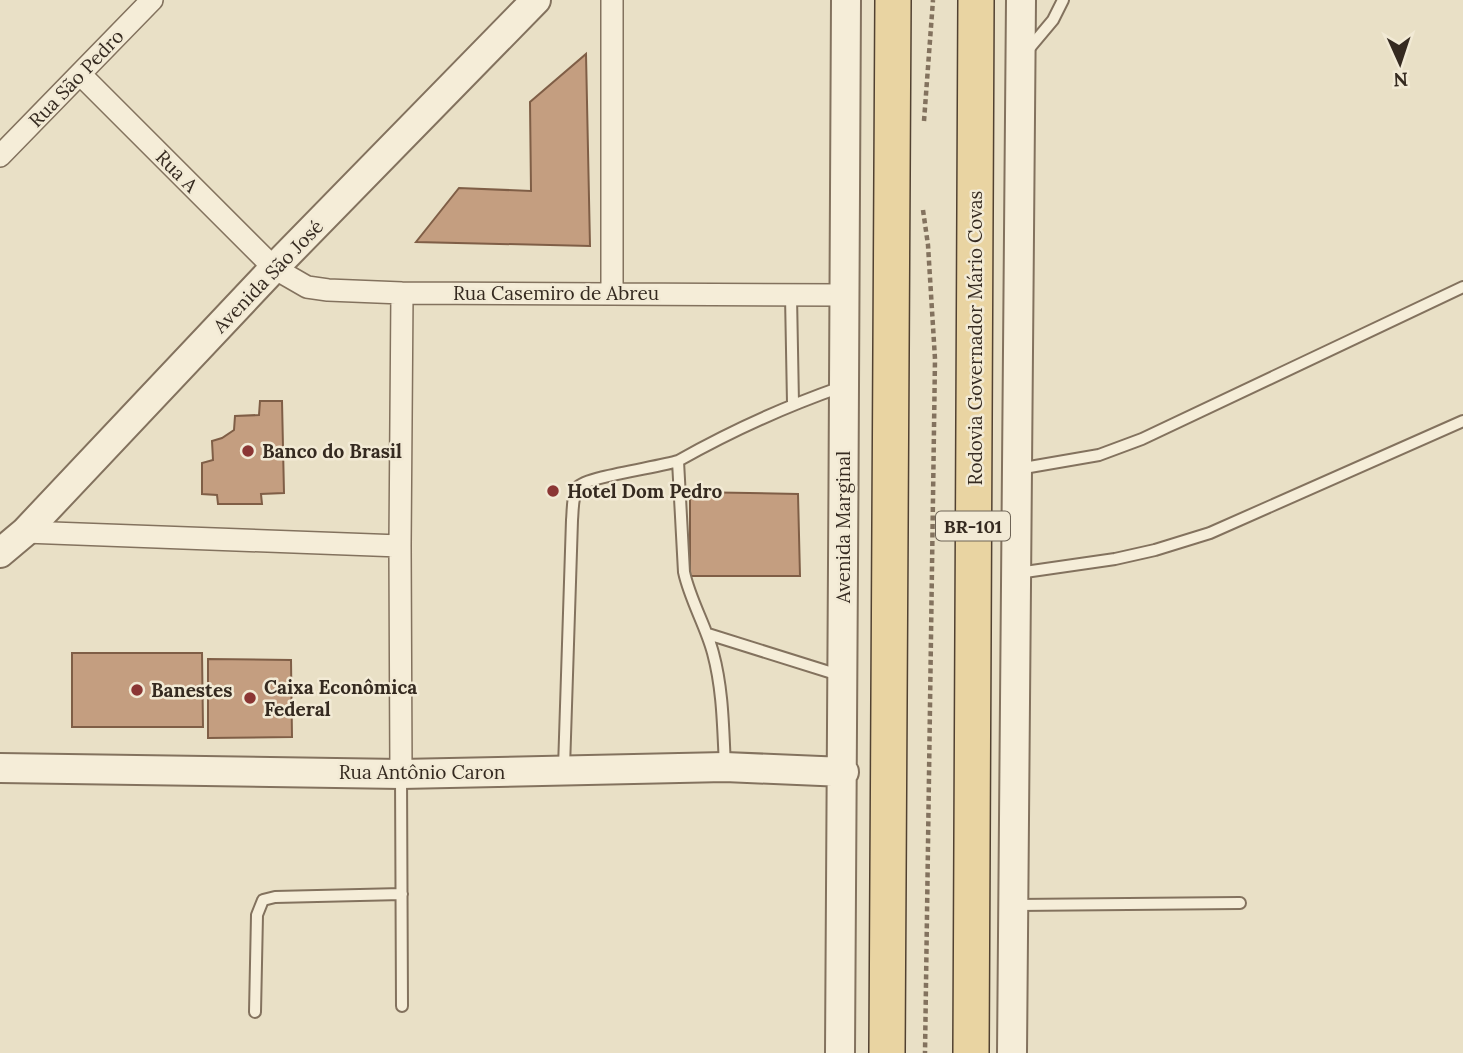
<svg xmlns="http://www.w3.org/2000/svg" width="1463" height="1053" viewBox="0 0 1463 1053" font-family="Lora,serif">
  <style>
    .building { fill: #c49e80; stroke: #7f5e46; stroke-width: 2 }
    .lines { fill: none; stroke-linecap: round; stroke-linejoin: round }
    .service-casing { stroke: #83725e; stroke-width: 14 }
    .minor-casing { stroke: #83725e; stroke-width: 24 }
    .tertiary-casing { stroke: #83725e; stroke-width: 32 }
    .primary-casing { stroke: #514131; stroke-width: 38 }
    .path { stroke: #83725e; stroke-width: 4.5; stroke-dasharray: 5 3.5; stroke-linecap: butt }
    .service { stroke: #f5edd8; stroke-width: 10 }
    .minor { stroke: #f5edd8; stroke-width: 21 }
    .tertiary { stroke: #f5edd8; stroke-width: 28 }
    .primary { stroke: #e9d4a2; stroke-width: 35 }
    .poi-dot { fill: #8b3634; stroke: #f2ead5; stroke-width: 2.5 }
    .labels { text-anchor: middle; dominant-baseline: central; stroke-width: 5; stroke-linejoin: round; paint-order: stroke }
    .shield { fill: #f2ead5; stroke: #6e6456; stroke-width: 2 }
    .shield-label { font-size: 18px; font-weight: bold; fill: #352a20 }
    .street-label { font-size: 19px; fill: #352a20; stroke: #f2ead5 }
    .poi-label { font-size: 19px; font-weight: bold; fill: #352a20; stroke: #f2ead5; text-anchor: start }
  </style>
  <rect width="100%" height="100%" fill="#e9e0c6"/>
  <path class="building" d="M586 54 590 246 416 242 459 188 531 191 530 102Z
    M260 401H282L284 493 261 494 262 504H218L217 495 202 494V463L213 460 212 441 222 438 234 430 235 416 259 415Z
    M690 492 798 494 800 576H690Z
    M72 653H202L203 727H72Z
    M208 659 291 660 292 737 208 738Z"/>
  <g class="lines">
    <defs>
      <path id="service" d="M1027 51 1053 20 1063 0
        M791 296 793 403
        M678 461C731 431 784 407 841 387
        M1018 469 1099 455 1142 439 1463 287
        M1018 573 1115 559 1155 550 1210 533 1463 421
        M708 634 842 676
        M564 768 572 520C573 510 572 496 578 487 585 477 660 467 678 461L684 572C690 600 706 626 713 653 723 690 723 728 725 766
        M401 775 402 1006
        M1015 905 1240 903
        M255 1012 257 915 263 900 275 897 402 894"/>
      <path id="minor" d="M612 0V292
        M80 74 274 268 307 287 328 290 402 293 843 295
        M0 156 152 0
        M25 532 400 546
        M401 774 400 546 402 293"/>
      <path id="tertiary" d="M0 553 25 532 274 268 536 0
        M0 768 401 774 725 767 844 772
        M840 1053C845 702 842 351 846 0
        M1012 1053 1021 0"/>
      <path id="primary" d="M887 1053 893 0
        M971 1053 976 0"/>
    </defs>
    <use href="#service" class="service-casing"/>
    <use href="#minor" class="minor-casing"/>
    <use href="#tertiary" class="tertiary-casing"/>
    <use href="#primary" class="primary-casing"/>
    <path class="path" d="M924 121 933 0
      M923 210 928 245 935 359 925 1053"/>
    <use href="#service" class="service"/>
    <use href="#minor" class="minor"/>
    <use href="#tertiary" class="tertiary"/>
    <use href="#primary" class="primary"/>
  </g>
  <g class="poi-dot">
    <circle cx="248" cy="451" r="7"/>
    <circle cx="553" cy="491" r="7"/>
    <circle cx="137" cy="690" r="7"/>
    <circle cx="250" cy="698" r="7"/>
  </g>
  <g class="labels">
    <rect class="shield" x="936" y="511.5" width="74" height="29" rx="5"/>
    <g class="shield-label">
      <text x="973" y="526">BR-101</text>
    </g>
    <g class="street-label">
      <text transform="translate(76 78) rotate(-46)">Rua São Pedro</text>
      <text transform="translate(177 171) rotate(45)">Rua A</text>
      <text transform="translate(268 276) rotate(-46)">Avenida São José</text>
      <text x="556" y="293">Rua Casemiro de Abreu</text>
      <text transform="translate(975 338) rotate(-90)">Rodovia Governador Mário Covas</text>
      <text transform="translate(843 527) rotate(-90)">Avenida Marginal</text>
      <text x="422" y="772">Rua Antônio Caron</text>
    </g>
    <g class="poi-label">
      <text x="262" y="451">Banco do Brasil</text>
      <text x="567" y="491">Hotel Dom Pedro</text>
      <text x="264" y="687">Caixa Econômica<tspan x="264" dy="22">Federal</tspan></text>
      <text x="151" y="690">Banestes</text>
    </g>
  </g>
  <g transform="translate(1400 63) rotate(177)" stroke="#f2ead5" stroke-width="5" paint-order="stroke">
  <path d="M0-5L12 26L0 18L-12 26Z" fill="#352a20"/>
  <text y="-10" font-size="19" font-weight="bold" text-anchor="middle" fill="#352a20">N</text>
  </g>
</svg>
